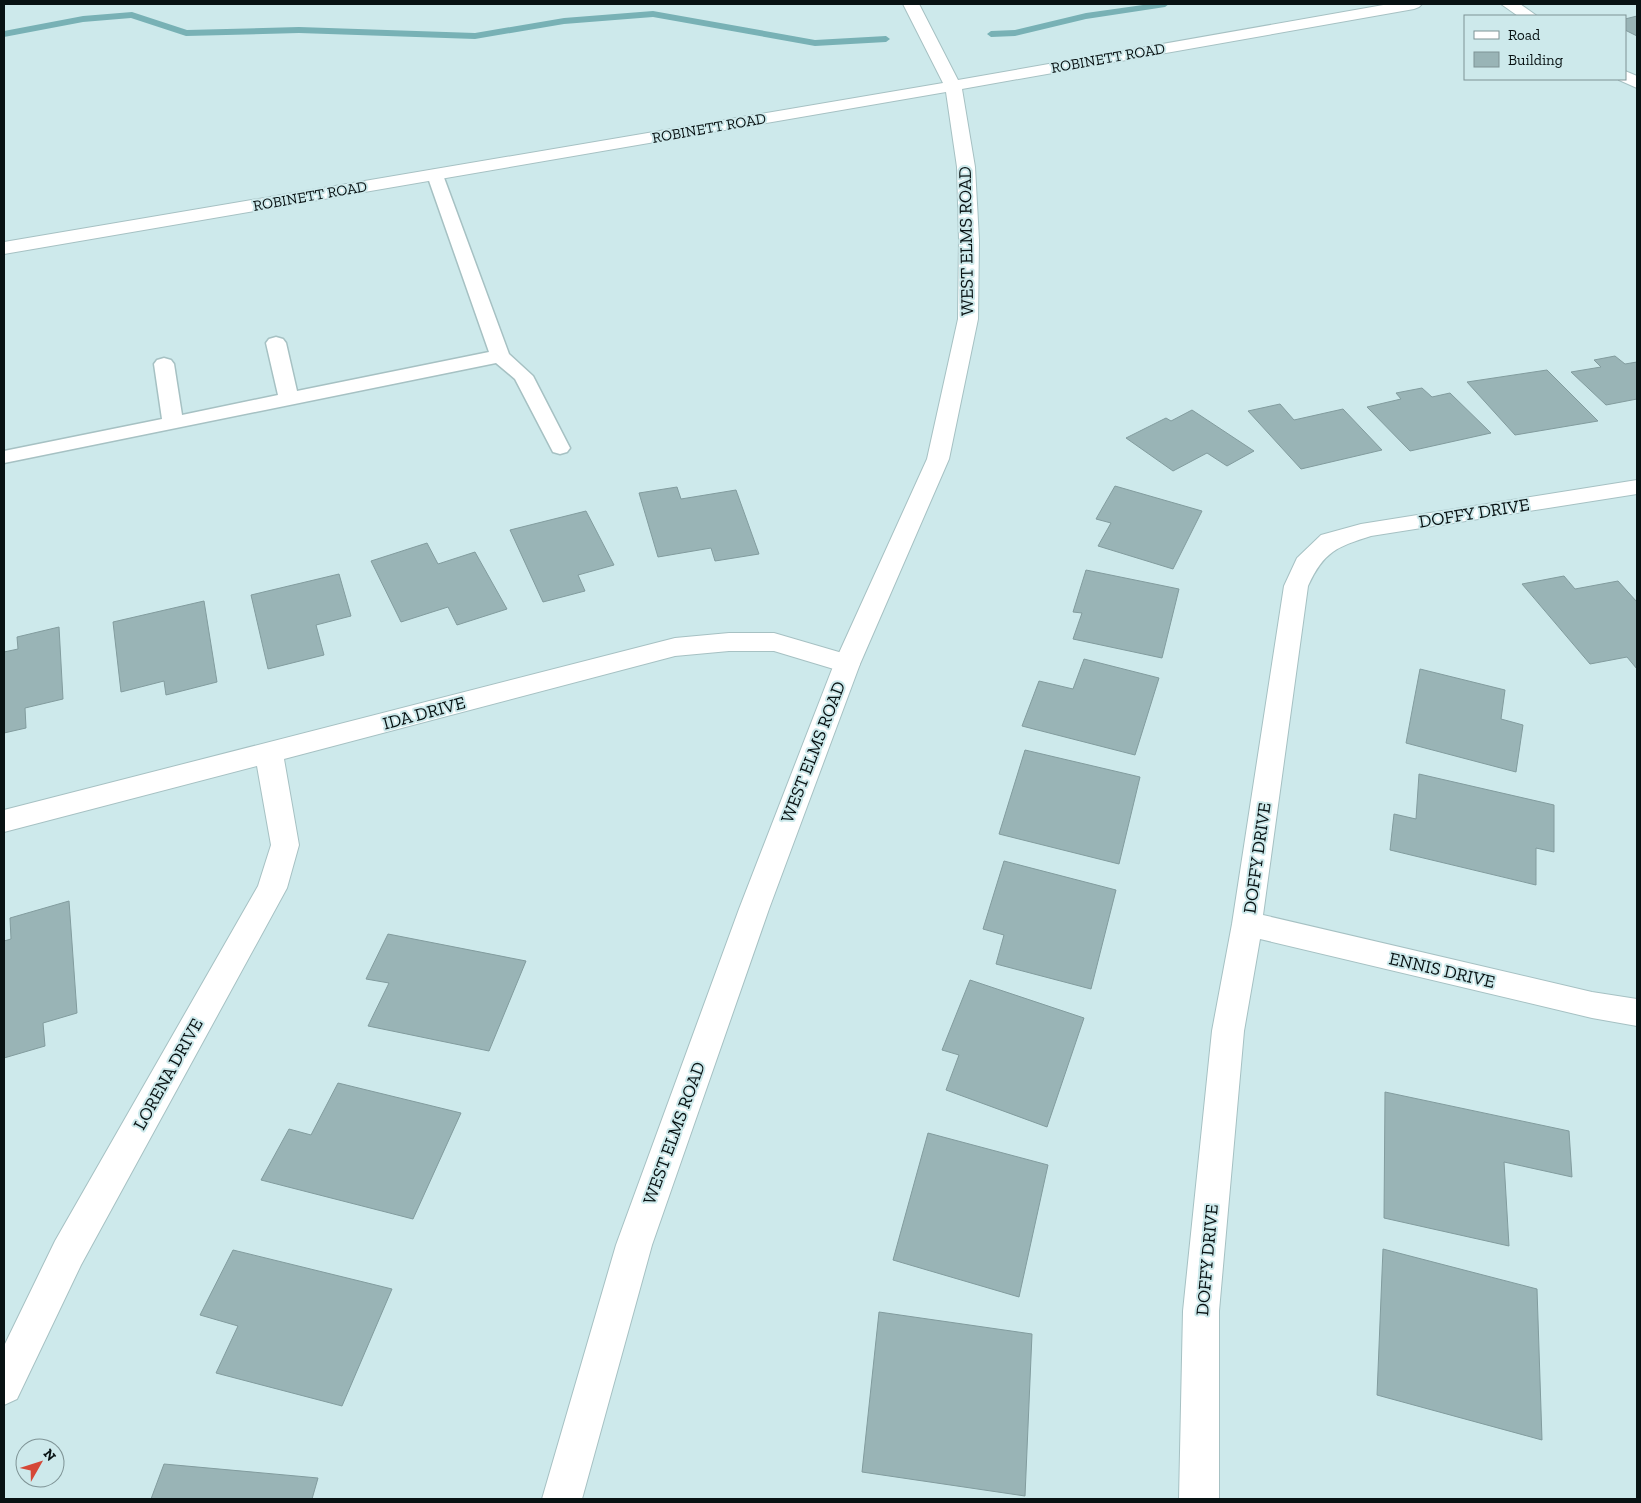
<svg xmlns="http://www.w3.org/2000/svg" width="1641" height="1503" viewBox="0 0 1641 1503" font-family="'Zilla Slab',serif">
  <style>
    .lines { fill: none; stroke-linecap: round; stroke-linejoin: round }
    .stream { fill: #78b1b5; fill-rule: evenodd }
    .building { fill: #99b4b6; stroke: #829c9e }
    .lane-casing { stroke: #a6c1c3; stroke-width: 3 }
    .street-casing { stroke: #a6c1c3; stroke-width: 2 }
    .secondary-casing { stroke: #a6c1c3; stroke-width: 2 }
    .lane { fill: #fff; fill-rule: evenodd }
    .street { fill: #fff; fill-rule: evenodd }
    .secondary { fill: #fff; fill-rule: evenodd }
    .labels { text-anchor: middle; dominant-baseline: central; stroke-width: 4; stroke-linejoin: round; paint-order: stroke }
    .far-street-label { font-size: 15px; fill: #081213; stroke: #cde9eb }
    .street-label { font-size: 18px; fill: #081213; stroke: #cde9eb }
  </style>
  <rect width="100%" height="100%" fill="#cde9eb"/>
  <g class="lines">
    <path class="stream" d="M1150 4H1169L1165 7 1086 19 1015 36 991 37 987 34 991 31 1015 30 1086 13Z
      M653 11 815 40 886 36 890 39 886 42 815 46 653 17 564 24 475 39 299 33 186 36 131 18 83 22 4 37V31L83 16 132 12 187 30 299 27 475 33 564 18Z"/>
  </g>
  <path class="building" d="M1637 16V36L1625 30V19Z
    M1615 356 1625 364 1637 362V399L1606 405 1571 372 1601 367 1594 360Z
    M1547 370 1598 421 1515 435 1467 382Z
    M1422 388 1432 397 1450 393 1491 433 1410 451 1367 407 1401 399 1396 393Z
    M1280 404 1294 420 1343 409 1382 450 1301 469 1248 411Z
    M1192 410 1254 451 1227 466 1207 453 1173 471 1126 438 1166 418 1171 421Z
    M1115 486 1202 511 1173 569 1098 546 1111 523 1096 519Z
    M677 487 681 499 736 490 759 554 715 561 711 548 658 557 639 493Z
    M586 511 614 565 578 575 585 591 543 602 510 530Z
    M427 543 438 564 475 552 507 609 457 625 448 607 401 622 371 561Z
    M1086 570 1179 589 1162 658 1073 639 1082 613 1073 612Z
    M339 574 351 616 316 625 324 655 268 669 251 595Z
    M1564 576 1575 589 1618 581 1637 602V669L1627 657 1590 664 1522 584Z
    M204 601 217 682 166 695 164 681 121 692 113 622Z
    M59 627 63 699 25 708 26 728 4 733V652L18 649 17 637Z
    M1084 659 1159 678 1135 755 1022 726 1039 681 1073 689Z
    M1420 669 1505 690 1501 719 1523 725 1516 772 1406 743Z
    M1025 750 1140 777 1119 864 999 834Z
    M1419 774 1554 805V852L1536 848V885L1390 850 1394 814 1416 819Z
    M1004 861 1116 890 1091 989 996 964 1004 935 983 929Z
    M69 901 77 1013 43 1023 45 1046 4 1058V941L11 939 10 918Z
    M388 934 526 961 489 1051 368 1026 389 983 366 979Z
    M970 980 1084 1018 1047 1127 946 1090 959 1055 942 1050Z
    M338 1083 461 1113 413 1219 261 1180 289 1129 311 1135Z
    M1385 1092 1569 1131 1572 1177 1504 1162 1509 1246 1384 1218Z
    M928 1133 1048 1165 1019 1297 893 1260Z
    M1383 1249 1537 1289 1542 1440 1377 1395Z
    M233 1250 392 1289 342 1406 216 1373 238 1326 200 1315Z
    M879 1312 1032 1334 1025 1496 862 1472Z
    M164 1464 318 1478 312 1499H151Z"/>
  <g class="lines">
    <defs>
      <path id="lane" d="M435 170 441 171 443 175 509 354 533 376 570 448 567 452 560 454 553 452 515 379 496 363 4 463V451L162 419 154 364 157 360 164 358 171 360 174 364 182 415 278 395 266 343 269 339 276 337 283 339 286 343 297 391 489 352 427 175 429 171Z"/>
      <path id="street" d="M1501 4H1520L1537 16H1518Z
        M1625 71 1637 76V88L1619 80 1625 79Z
        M1637 480V494L1371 536C1337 547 1324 551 1308 586L1263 915 1592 992 1637 999V1026L1592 1018 1260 939 1244 1031 1219 1311V1499H1179L1183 1311 1212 1031 1232 924 1284 586 1297 558 1321 535 1361 524Z
        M729 633H774L856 657 860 664 856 671 847 673 774 651H729L675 656 284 759 299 845 287 888 81 1265 17 1399 4 1405V1346L55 1241 258 886 271 845 257 766 4 832V810L675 638Z"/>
      <path id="secondary" d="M903 4H919L958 80 1389 4H1422L1419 7 1414 9 962 89 975 167 979 240 978 319 949 459 860 664 769 909 652 1245 582 1499H542L616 1245 739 909 834 664 927 459 958 319 959 240 957 167 946 92 4 254V242L943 83Z"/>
    </defs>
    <use href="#lane" class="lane-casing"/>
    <use href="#street" class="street-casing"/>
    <use href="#secondary" class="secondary-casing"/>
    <use href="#lane" class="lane"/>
    <use href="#street" class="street"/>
    <use href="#secondary" class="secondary"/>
  </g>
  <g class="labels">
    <g class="far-street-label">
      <text transform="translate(1108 58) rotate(-10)">ROBINETT ROAD</text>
      <text transform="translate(709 128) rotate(-10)">ROBINETT ROAD</text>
      <text transform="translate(310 196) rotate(-10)">ROBINETT ROAD</text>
    </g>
    <g class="street-label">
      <text transform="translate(966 241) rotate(-91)">WEST ELMS ROAD</text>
      <text transform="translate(1474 513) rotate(-9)">DOFFY DRIVE</text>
      <text transform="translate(424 713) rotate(-15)">IDA DRIVE</text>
      <text transform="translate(813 752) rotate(-69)">WEST ELMS ROAD</text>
      <text transform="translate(1257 858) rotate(-82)">DOFFY DRIVE</text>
      <text transform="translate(1442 970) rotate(13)">ENNIS DRIVE</text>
      <text transform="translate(168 1074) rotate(-61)">LORENA DRIVE</text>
      <text transform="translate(674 1133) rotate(-70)">WEST ELMS ROAD</text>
      <text transform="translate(1207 1260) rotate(-85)">DOFFY DRIVE</text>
    </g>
  </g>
  <rect width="1641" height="1503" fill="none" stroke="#081213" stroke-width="10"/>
  <rect x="1464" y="15" width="162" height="65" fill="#cde9eb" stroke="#7e9395"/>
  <rect x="1474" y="31" width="25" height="8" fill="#ffffff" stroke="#7e9395"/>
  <text x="1508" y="40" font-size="15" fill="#081213">Road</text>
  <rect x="1474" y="52" width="25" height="15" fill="#99b4b6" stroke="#7e9395"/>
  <text x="1508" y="65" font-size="15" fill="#081213">Building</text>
  <g transform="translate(40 1463) rotate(51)"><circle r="24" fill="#cde9eb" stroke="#7e9395"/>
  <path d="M0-4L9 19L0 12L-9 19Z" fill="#d54837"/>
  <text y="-8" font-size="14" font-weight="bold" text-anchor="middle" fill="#081213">N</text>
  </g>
</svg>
